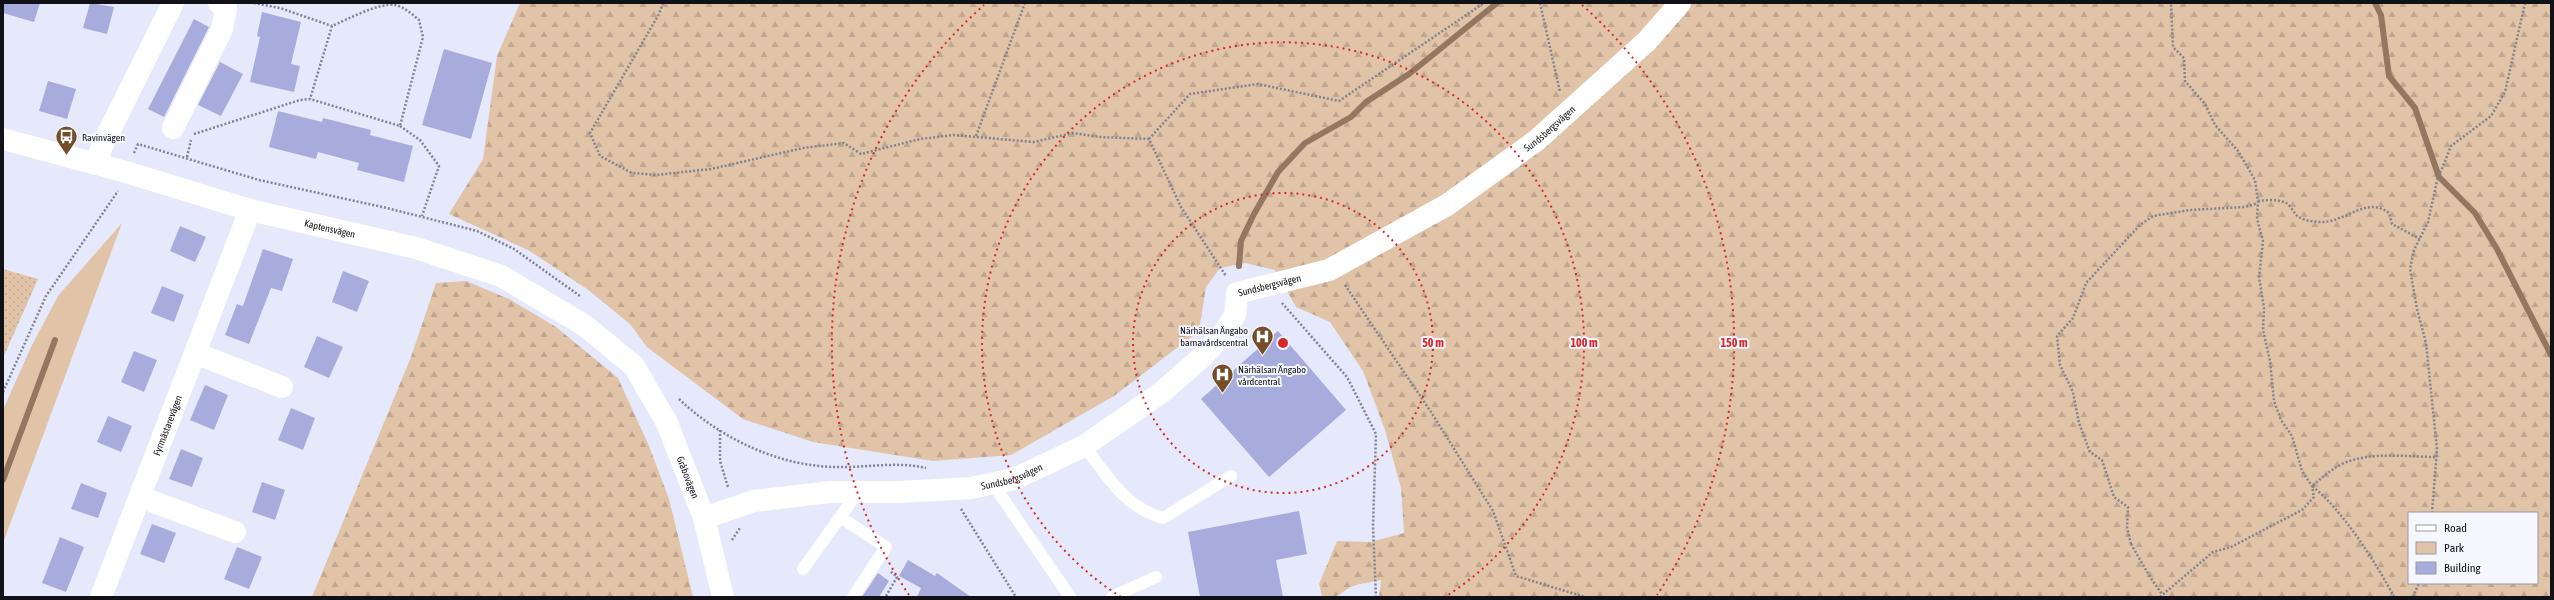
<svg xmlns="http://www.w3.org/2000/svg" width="2554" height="600" viewBox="0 0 2554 600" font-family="'Asap Condensed',sans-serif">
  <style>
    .grass { fill: url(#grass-dots) }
    .forest { fill: url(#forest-firs); fill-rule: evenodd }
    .park { fill: #e1c3a8 }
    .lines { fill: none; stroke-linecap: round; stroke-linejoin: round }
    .stream { stroke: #937760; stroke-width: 6 }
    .building { fill: #a7acdc }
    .path { stroke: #80828e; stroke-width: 2.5; stroke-dasharray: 2 2; stroke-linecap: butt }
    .service { stroke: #fff; stroke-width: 12 }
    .minor { stroke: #fff; stroke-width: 22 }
    .ring { fill: none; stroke: #d62828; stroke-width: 2; stroke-dasharray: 2 4 }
    .labels { text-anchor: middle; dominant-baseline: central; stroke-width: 4; stroke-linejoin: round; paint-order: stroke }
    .street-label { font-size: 10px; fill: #111117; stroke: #f6f7fe }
    .poi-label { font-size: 10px; fill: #111117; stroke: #f6f7fe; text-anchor: start }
    .centre { fill: #d62828; stroke: #f6f7fe; stroke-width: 2 }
    .ring-label { font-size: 12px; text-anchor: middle; font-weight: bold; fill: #d62828; stroke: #f6f7fe; stroke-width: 4; stroke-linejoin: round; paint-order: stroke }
  </style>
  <defs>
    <pattern id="grass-dots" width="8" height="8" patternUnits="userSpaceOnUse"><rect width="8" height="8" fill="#e1c3a8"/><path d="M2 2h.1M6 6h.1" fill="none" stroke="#c0a690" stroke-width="1.8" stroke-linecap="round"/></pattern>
    <pattern id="forest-firs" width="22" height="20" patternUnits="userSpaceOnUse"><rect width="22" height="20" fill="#e1c3a8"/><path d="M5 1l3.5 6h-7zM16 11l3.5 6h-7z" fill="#c0a690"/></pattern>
  </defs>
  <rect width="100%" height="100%" fill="#e6e9fb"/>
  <path class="grass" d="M3 269 38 279 3 358Z"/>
  <path class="forest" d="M520 3H2551V597H1379L1381 580C1372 582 1362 583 1353 586 1341 591 1340 600 1322 596L1319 584 1337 541 1370 542 1404 533 1401 488 1385 430 1363 371 1330 322 1296 307 1275 270 1245 263 1220 268 1206 287 1199 331 1114 396 1011 455 933 461 813 442 743 419 647 347 630 324 587 289 528 250 449 214 483 159 497 56ZM2409 513H2537V583H2409Z
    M466 281 509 299 556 327 618 378 649 446 669 499 693 597H312L411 357 436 283Z"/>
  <path class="park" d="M122 223 3 543V410L31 347 58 296Z"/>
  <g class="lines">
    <path class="stream" d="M2375 3 2381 15 2389 76 2415 108 2439 177 2475 213 2497 249 2551 355
      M1239 266 1241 241 1254 214 1278 172 1305 143 1351 117 1366 102 1409 74 1497 3
      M3 480 55 340"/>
  </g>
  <path class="building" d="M3 3H40L34 22 3 13Z
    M90 3 114 7 107 34 83 28Z
    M262 12 301 22 291 64 300 66 294 92 250 82 260 37 257 36Z
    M194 19 209 27 164 117 148 109Z
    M444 49 492 63 471 139 422 125Z
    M220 62 243 74 221 116 198 105Z
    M48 81 76 89 67 119 39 111Z
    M278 111 322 122 323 118 371 130 370 135 413 146 404 182 357 170 359 163 318 152 316 159 269 147Z
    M180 226 206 237 195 262 170 251Z
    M263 249 293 259 282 291 271 288 249 344 225 335 237 304 243 306Z
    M343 271 369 281 357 312 332 302Z
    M162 286 184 295 174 322 151 313Z
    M1278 331 1346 410 1269 477 1201 399Z
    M317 336 343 347 329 378 304 367Z
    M134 351 157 360 144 392 121 382Z
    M205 385 228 395 214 430 190 420Z
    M291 408 315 418 303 450 278 440Z
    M108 416 132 426 121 452 97 442Z
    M181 449 203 458 192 487 169 479Z
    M262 482 285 490 275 520 252 512Z
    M81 483 107 493 98 518 71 509Z
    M1299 511 1307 554 1276 560 1283 597H1200L1188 532Z
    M152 524 176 533 164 563 140 554Z
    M60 537 84 547 66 592 42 583Z
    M237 547 262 557 249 589 224 579Z
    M908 560 935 576 937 573 971 597H917L921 588 899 576Z
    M878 573 889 581 879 597H862Z"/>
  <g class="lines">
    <path class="path" d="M254 3 280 8 332 26
      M663 3 659 14 590 133 600 156 632 173 656 175 711 169 803 148 844 143 861 154 920 139 953 135 1034 142 1073 133 1099 137 1149 139 1181 207 1226 276
      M1540 3 1560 92
      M400 126 420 140 439 166 422 216
      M194 134 300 100 310 99 400 126 423 37 419 20C412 14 404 7 395 5 380 2 346 20 332 26L310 99
      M976 136 1025 3
      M1149 139 1190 94 1258 84 1339 101 1484 3
      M134 153 138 144 259 180 387 208 477 231 514 249 580 296
      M187 157 191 140
      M2258 201C2267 200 2278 199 2286 203 2290 205 2293 211 2296 215 2303 221 2314 222 2323 222 2347 221 2367 196 2389 213L2392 224 2420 239
      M1345 285 1431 412 1493 511 1516 576 1585 597
      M1282 303 1347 377 1376 434 1373 526 1376 597
      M3 392 46 296 118 191
      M679 399C720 438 778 466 835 467 865 468 896 461 926 468
      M720 430V461L728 487
      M961 509 1016 597
      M2432 513 2437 449 2426 343 2417 309 2410 269 2414 250 2428 222 2437 181 2451 146 2491 116 2505 92 2525 3
      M732 540 740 528
      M2131 544 2127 528 2128 507 2114 497 2102 460 2090 452 2079 423 2073 392 2060 365 2057 336 2073 318 2086 283 2140 225 2153 216 2190 210 2245 207 2258 203
      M2131 544 2150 577 2162 594
      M886 596 897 577 890 571
      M2160 597 2213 552 2231 547 2302 510 2314 497 2312 486 2302 471 2292 436 2281 420 2274 401 2270 361 2263 330 2264 308 2259 277 2263 241 2257 219 2258 201 2255 180 2238 151 2215 125 2205 104 2185 81 2184 58 2173 47 2171 3
      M2394 597C2377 564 2341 508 2312 486 2322 478 2330 470 2342 464 2370 451 2406 457 2437 457
      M2413 597 2419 583"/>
    <path class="service" d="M1084 446C1108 476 1124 507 1163 518L1231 476
      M993 484 1070 597
      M840 517 886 547 853 597
      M803 569 858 492
      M1112 597 1156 577"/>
    <g class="minor">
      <path d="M173 128 222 29 226 8 219 3"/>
      <path id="s1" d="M3 139 126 172 250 210 416 248 501 276 584 325 634 366 667 423 704 518 723 597"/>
      <path d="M96 164 102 146 173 3"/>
      <path d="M195 353 282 387"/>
      <path d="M140 497 235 532"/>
      <path id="s2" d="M704 518 754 501 830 492H900L971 488 1014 479 1084 446 1162 392 1202 357 1223 334 1235 315 1237 293 1329 270 1447 205 1537 140 1647 41 1680 3"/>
      <path id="s3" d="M101 597 250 210"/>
    </g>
  </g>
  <g class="ring">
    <circle cx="1283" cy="343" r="150"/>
    <path d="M1121 597A301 301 0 1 1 1445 597"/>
    <path d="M909 595A451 451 0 0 1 984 5M1582 5A451 451 0 0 1 1657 595"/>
  </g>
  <defs>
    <symbol id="bus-pin" viewBox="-11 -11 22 30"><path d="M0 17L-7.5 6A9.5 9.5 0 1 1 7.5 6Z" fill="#734e29" stroke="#f6f7fe"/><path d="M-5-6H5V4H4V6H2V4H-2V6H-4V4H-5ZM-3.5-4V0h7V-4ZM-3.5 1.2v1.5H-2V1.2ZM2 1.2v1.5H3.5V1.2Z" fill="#fff"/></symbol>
    <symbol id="hospital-pin" viewBox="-11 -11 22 30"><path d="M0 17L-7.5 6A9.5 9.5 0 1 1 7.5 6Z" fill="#734e29" stroke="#f6f7fe"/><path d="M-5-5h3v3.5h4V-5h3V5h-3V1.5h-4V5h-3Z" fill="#fff"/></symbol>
  </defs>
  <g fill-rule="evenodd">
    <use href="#bus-pin" x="54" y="124" width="25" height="34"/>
    <use href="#hospital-pin" x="1250" y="324" width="25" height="34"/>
    <use href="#hospital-pin" x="1210" y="362" width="25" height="34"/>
  </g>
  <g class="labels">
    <g class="street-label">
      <text stroke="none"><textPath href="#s2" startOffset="973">Sundsbergsvägen</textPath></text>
      <text stroke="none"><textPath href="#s1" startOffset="339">Kaptensvägen</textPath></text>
      <text stroke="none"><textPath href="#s2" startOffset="649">Sundsbergsvägen</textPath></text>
      <text stroke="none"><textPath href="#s3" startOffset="184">Fyrmästarevägen</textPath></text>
      <text stroke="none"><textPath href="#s2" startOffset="313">Sundsbergsvägen</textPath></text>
      <text stroke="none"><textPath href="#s1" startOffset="802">Gråbovägen</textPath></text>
    </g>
    <g class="poi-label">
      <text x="82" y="137">Ravinvägen</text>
      <text x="1248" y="330" text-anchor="end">Närhälsan Ängabo<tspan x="1248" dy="12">barnavårdscentral</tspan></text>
      <text x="1238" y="369">Närhälsan Ängabo<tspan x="1238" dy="12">vårdcentral</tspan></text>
    </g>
  </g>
  <circle cx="1283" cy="343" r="6" class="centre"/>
  <g class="ring-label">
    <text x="1433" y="347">50 m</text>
    <text x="1584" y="347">100 m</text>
    <text x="1734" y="347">150 m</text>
  </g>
  <rect width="2554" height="600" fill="none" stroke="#111117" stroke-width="8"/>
  <rect x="2408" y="512" width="130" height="72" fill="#f6f7fe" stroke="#9a9ba2"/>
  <rect x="2416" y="525" width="20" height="6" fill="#ffffff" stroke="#9a9ba2"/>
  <text x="2444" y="532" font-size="12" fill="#111117">Road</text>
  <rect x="2416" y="542" width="20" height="12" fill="#e1c3a8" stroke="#9a9ba2"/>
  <text x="2444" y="552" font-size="12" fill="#111117">Park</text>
  <rect x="2416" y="562" width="20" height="12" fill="#a7acdc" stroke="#9a9ba2"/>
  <text x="2444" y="572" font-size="12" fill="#111117">Building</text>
</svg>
